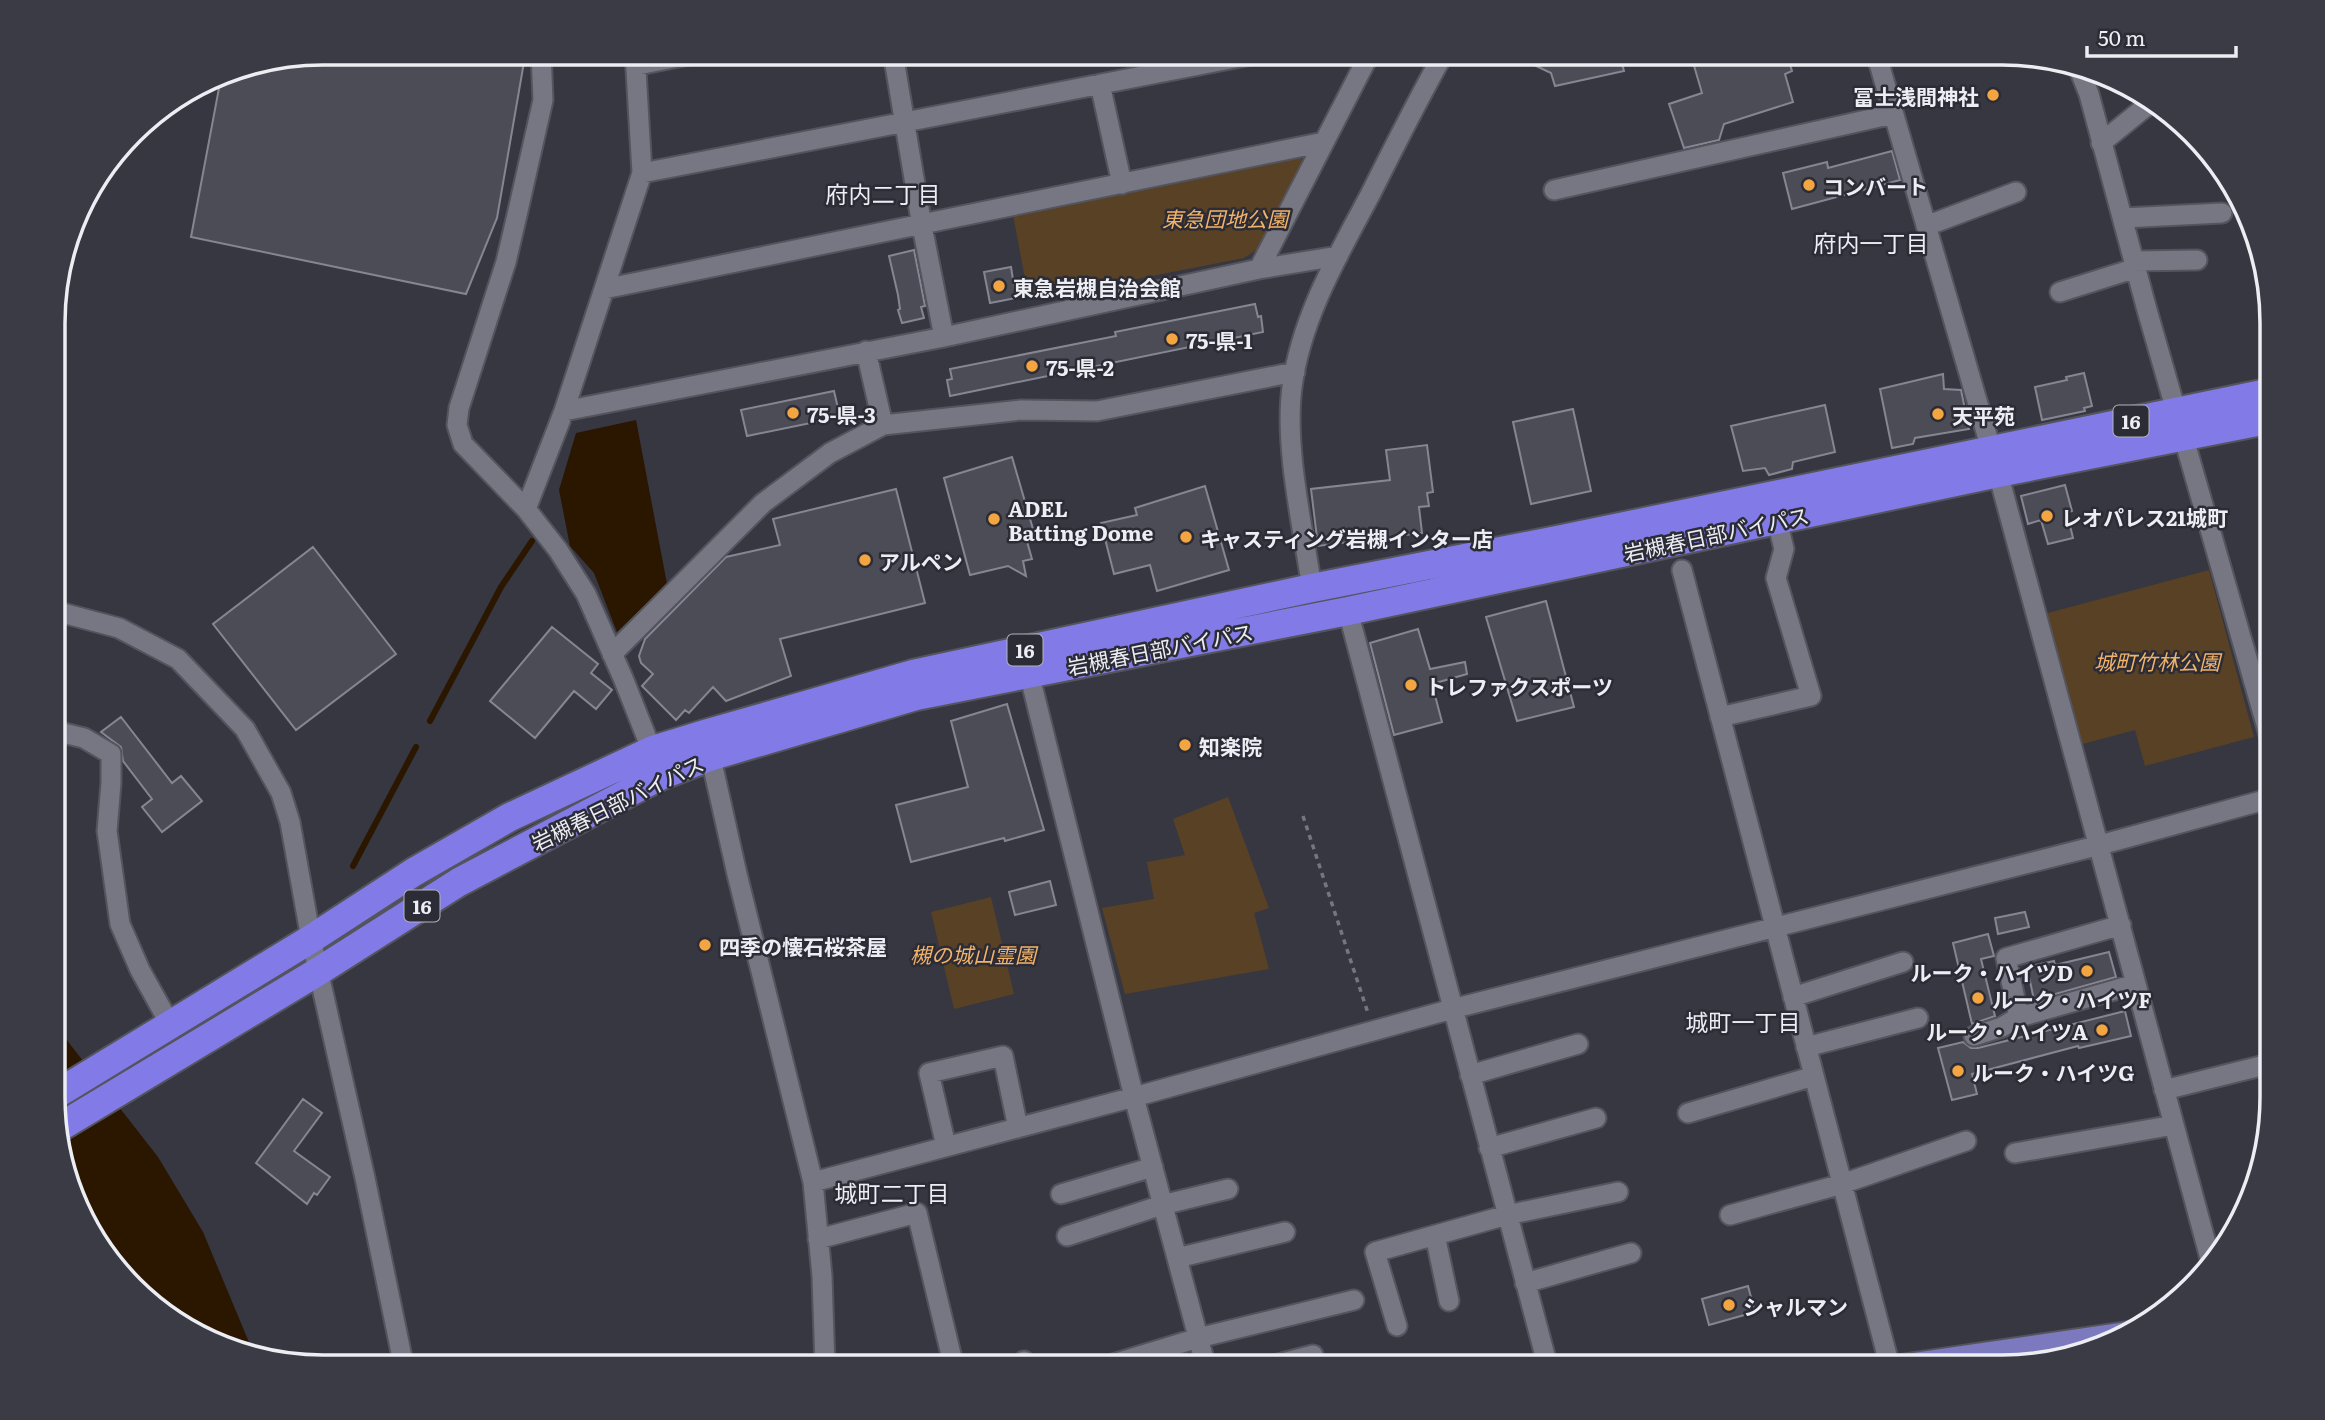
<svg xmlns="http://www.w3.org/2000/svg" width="2325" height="1420" viewBox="0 0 2325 1420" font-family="Literata,'Noto Sans JP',serif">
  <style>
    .green { fill: #594125 }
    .water { fill: #2b1600 }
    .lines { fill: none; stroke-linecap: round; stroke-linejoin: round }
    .stream { stroke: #2b1600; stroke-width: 6 }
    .building { fill: #4c4c57; stroke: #868693; stroke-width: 2 }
    .minor-casing { stroke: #54545d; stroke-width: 23 }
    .major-casing { stroke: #54545d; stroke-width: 28 }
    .highway-casing { stroke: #54545d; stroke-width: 32 }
    .path { stroke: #75767f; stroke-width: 3.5; stroke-dasharray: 5 5; stroke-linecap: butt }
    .minor { stroke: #767783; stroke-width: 19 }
    .major { stroke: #7d79bf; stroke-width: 24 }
    .highway { stroke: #827be7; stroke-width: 28 }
    .poi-dot { fill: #f2a541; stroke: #2c2c37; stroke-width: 2.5 }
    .labels { text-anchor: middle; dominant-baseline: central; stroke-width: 5; stroke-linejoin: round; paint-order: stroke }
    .shield { fill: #2c2c37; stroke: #b3b3bb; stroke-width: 2 }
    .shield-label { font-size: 19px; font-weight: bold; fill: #ededf4 }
    .poi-label { font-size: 21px; font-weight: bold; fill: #ededf4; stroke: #2c2c37; text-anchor: start }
    .park-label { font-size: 21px; font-style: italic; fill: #f1b269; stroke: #2c2c37 }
    .street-label { font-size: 21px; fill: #ededf4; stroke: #2c2c37 }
    .neighbourhood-label { font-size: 23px; fill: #ededf4; stroke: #2c2c37 }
    .rim { fill: none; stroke: #ededf4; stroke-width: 3.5 }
  </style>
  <rect width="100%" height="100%" fill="#363741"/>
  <path class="green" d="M1300 157 1305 164 1261 247 1244 258 1029 300 1013 215Z
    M2209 570 2254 737 2145 766 2135 730 2079 745 2044 614Z
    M1228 797 1269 908 1254 913 1269 969 1125 994 1102 908 1154 899 1147 862 1185 855 1173 819Z
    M991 897 1014 994 954 1009 931 912Z"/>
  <path class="water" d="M636 420 667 584 617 632 594 573 570 546 559 490 576 433Z
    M55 1025 158 1157 203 1232 256 1359 173 1322 89 1233 55 1132Z"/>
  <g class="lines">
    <path class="stream" d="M430 721 501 587 532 541
      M353 866 416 747"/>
  </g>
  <path class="building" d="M323 52H521L524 62 497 218 466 294 191 237 222 72Z
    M1603 52H1619L1624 71 1555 86 1551 73 1532 64 1575 53 1576 59Z
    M1690 52H1786L1792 71 1785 74 1793 102 1724 124 1719 140 1684 148 1669 104 1702 93Z
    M1892 151 1900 180 1792 209 1783 173 1827 162 1828 168Z
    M914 250 925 306 921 307 924 318 902 323 898 310 900 309 898 295 889 256Z
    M1011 267 1016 298 990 303 984 272Z
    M1255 304 1258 317 1261 316 1263 332 950 396 947 380 952 379 950 369 1116 336 1115 332Z
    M2084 373 2092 406 2084 408 2085 411 2042 420 2035 387 2067 380 2066 377Z
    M1943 374 1944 389 1961 390 1969 429 1915 438 1913 444 1892 448 1880 389Z
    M834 391 840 417 747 436 741 410Z
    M1825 405 1835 452 1793 462 1792 469 1769 475 1765 468 1743 471 1731 426Z
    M1573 409 1591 491 1531 504 1513 422Z
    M1427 445 1433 492 1427 493 1429 506 1419 507 1422 533 1318 546 1311 489 1390 480 1386 450Z
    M1012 457 1035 536 1026 538 1032 559 1023 561 1026 576 1008 566 970 575 944 478Z
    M2065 485 2072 511 2067 513 2073 538 2048 544 2041 520 2028 524 2021 496Z
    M1205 486 1229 570 1157 591 1150 565 1114 574 1101 523 1137 515 1135 508Z
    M896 489 925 603 780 639 791 676 726 701 713 687 689 713 685 710 676 720 642 686 653 674 641 663 639 656 645 639 726 557 780 545 773 519Z
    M313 547 396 654 296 730 213 624Z
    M1546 601 1574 707 1517 721 1486 617Z
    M552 627 598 664 591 673 612 690 596 709 574 691 535 738 490 701Z
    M1418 629 1430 669 1465 662 1467 674 1432 684 1442 722 1394 735 1370 643Z
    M1007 704 1044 830 1005 841 1004 838 911 862 896 805 968 787 951 721Z
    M121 717 172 783 181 776 202 801 162 832 142 807 152 799 123 761 121 747 101 732Z
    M1050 881 1056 905 1015 915 1009 892Z
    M2025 912 2029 927 1998 934 1995 918Z
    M1988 934 1994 956 1981 959 1995 1016 1972 1024 1953 943Z
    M2109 952 2116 977 2034 1000 2027 967 2054 961 2055 965Z
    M2125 1011 2131 1036 2079 1048 2078 1046 1972 1074 1977 1094 1952 1100 1938 1048 1963 1042 1971 1048H1978Z
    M303 1099 322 1113 294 1151 330 1177 317 1195 314 1193 307 1204 256 1163Z
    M1748 1286 1755 1312 1709 1325 1702 1299Z"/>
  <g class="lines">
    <defs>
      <path id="minor" d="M541 53 543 100 517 215 506 262 459 408 457 425 463 444 526 509 558 550 586 594 623 678 656 761
        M893 53 922 226 944 337
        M1155 53 1158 72
        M1876 53 1998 473 2211 1262
        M2077 64 2089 94 2147 310 2272 745
        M638 65 699 53
        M1100 84 1122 184
        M2101 143 2154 100
        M642 173 1261 53
        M1554 190 1893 114
        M2123 218 2222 213
        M1926 226 2016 192
        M2134 261 2197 260
        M1259 269 1370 53
        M604 289 1324 142
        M2060 292 2136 268
        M866 351 883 425
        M564 411 944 337 1259 269 1338 256
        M526 509 564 411 642 173 635 53
        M1682 570 1890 1367
        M1312 588C1303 528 1284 447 1292 387 1301 318 1338 255 1370 195 1394 147 1418 99 1444 53
        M55 611 119 628 178 659 245 729 281 793 290 822 311 939 365 1178 404 1367
        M1348 611 1548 1367
        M612 654 763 503 830 453 883 425 1021 410 1097 411 1295 372
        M1029 673 1134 1097 1206 1367
        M1720 717 1811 696 1776 578 1784 549 1777 520
        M55 731 84 738 111 754V783L107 831 120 924 140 970 171 1026
        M708 745 737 874 813 1182 822 1276 825 1367
        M2121 925 2006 958 2019 1017 2136 984
        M1793 997 1903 962
        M1974 1036 2002 1027 2019 1017
        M1806 1047 1918 1018
        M1470 1075 1578 1044
        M2164 1090 2265 1065
        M1688 1113 1814 1076
        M946 1146 929 1073 1003 1056 1018 1128
        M1489 1148 1596 1118
        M2015 1153 2174 1125
        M813 1182 1134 1097 1452 1009 2100 845 2272 798
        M1061 1194 1153 1167
        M1730 1215 1842 1184 1966 1141
        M1435 1235 1449 1301
        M1067 1236 1162 1205 1228 1189
        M818 1239 917 1213 954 1367
        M1177 1258 1285 1232
        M1525 1283 1631 1253
        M1397 1326 1375 1252 1507 1215 1618 1192
        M1024 1361 1026 1367
        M1103 1367 1198 1338 1354 1300
        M1267 1367 1313 1355"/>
      <path id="major" d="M1901 1367 2128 1334"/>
      <path id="highway" d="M55 1095 311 939 414 872 510 817 653 750 705 734 913 674 1312 588 1557 540 2272 392
        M55 1130 319 971 459 882 660 776 712 756 916 696 1348 611 1998 473 2272 419"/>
    </defs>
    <use href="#minor" class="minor-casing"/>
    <use href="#major" class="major-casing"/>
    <use href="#highway" class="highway-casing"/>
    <path class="path" d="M1303 816 1368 1013"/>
    <use href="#minor" class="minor"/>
    <use href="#major" class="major"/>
    <use href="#highway" class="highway"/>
  </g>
  <g class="poi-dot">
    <circle cx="1993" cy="95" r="7"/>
    <circle cx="1809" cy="185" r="7"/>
    <circle cx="999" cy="286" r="7"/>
    <circle cx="1172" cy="339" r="7"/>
    <circle cx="1032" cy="366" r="7"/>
    <circle cx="793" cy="413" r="7"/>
    <circle cx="1938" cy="414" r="7"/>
    <circle cx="2047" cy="516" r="7"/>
    <circle cx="994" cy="519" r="7"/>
    <circle cx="1186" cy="537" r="7"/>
    <circle cx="865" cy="560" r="7"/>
    <circle cx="1411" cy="685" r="7"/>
    <circle cx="1185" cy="745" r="7"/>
    <circle cx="705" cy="945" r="7"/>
    <circle cx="2087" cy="971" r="7"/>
    <circle cx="1978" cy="998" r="7"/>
    <circle cx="2102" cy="1030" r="7"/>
    <circle cx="1958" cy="1071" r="7"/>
    <circle cx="1729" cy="1305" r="7"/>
  </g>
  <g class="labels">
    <g class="shield">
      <rect x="2113.5" y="405.5" width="35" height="31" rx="5"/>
      <rect x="1007.5" y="634.5" width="35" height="31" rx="5"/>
      <rect x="404.5" y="890.5" width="35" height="31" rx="5"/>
    </g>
    <g class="shield-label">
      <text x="2131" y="421">16</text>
      <text x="1025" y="650">16</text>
      <text x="422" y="906">16</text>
    </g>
    <g class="poi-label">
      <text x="1979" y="95" text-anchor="end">冨士浅間神社</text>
      <text x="1823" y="185">コンバート</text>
      <text x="1013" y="286">東急岩槻自治会館</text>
      <text x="1186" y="339">75-県-1</text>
      <text x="1046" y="366">75-県-2</text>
      <text x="807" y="413">75-県-3</text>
      <text x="1952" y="414">天平苑</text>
      <text x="1008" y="507">ADEL<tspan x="1008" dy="24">Batting Dome</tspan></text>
      <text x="2061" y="516">レオパレス21城町</text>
      <text x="1200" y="537">キャスティング岩槻インター店</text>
      <text x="879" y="560">アルペン</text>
      <text x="1425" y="685">トレファクスポーツ</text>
      <text x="1199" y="745">知楽院</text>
      <text x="719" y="945">四季の懐石桜茶屋</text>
      <text x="2073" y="971" text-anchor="end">ルーク・ハイツD</text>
      <text x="1992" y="998">ルーク・ハイツF</text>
      <text x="2088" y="1030" text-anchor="end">ルーク・ハイツA</text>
      <text x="1972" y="1071">ルーク・ハイツG</text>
      <text x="1743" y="1305">シャルマン</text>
    </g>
    <g class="park-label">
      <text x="1225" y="217">東急団地公園</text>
      <text x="2157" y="660">城町竹林公園</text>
      <text x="973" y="953">槻の城山霊園</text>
    </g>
    <g class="street-label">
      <text transform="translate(1716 533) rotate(-12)">岩槻春日部バイパス</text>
      <text transform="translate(1160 648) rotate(-11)">岩槻春日部バイパス</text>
      <text transform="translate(617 802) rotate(-26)">岩槻春日部バイパス</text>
    </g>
    <g class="neighbourhood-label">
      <text x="883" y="193">府内二丁目</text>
      <text x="1871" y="242">府内一丁目</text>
      <text x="1743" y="1021">城町一丁目</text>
      <text x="892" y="1192">城町二丁目</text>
    </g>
  </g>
  <path d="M0 0H2325V1420H0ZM323 65H2002A258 258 0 0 1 2260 323V1097A258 258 0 0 1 2002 1355H323A258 258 0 0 1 65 1097V323A258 258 0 0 1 323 65Z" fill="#3b3b46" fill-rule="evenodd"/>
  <path class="rim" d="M323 65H2002A258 258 0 0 1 2260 323V1097A258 258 0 0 1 2002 1355H323A258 258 0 0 1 65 1097V323A258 258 0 0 1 323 65Z"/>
  <path d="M2087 46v10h149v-10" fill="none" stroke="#ededf4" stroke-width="3.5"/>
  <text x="2098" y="46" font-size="21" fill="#ededf4" stroke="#2c2c37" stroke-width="5" paint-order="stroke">50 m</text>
</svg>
